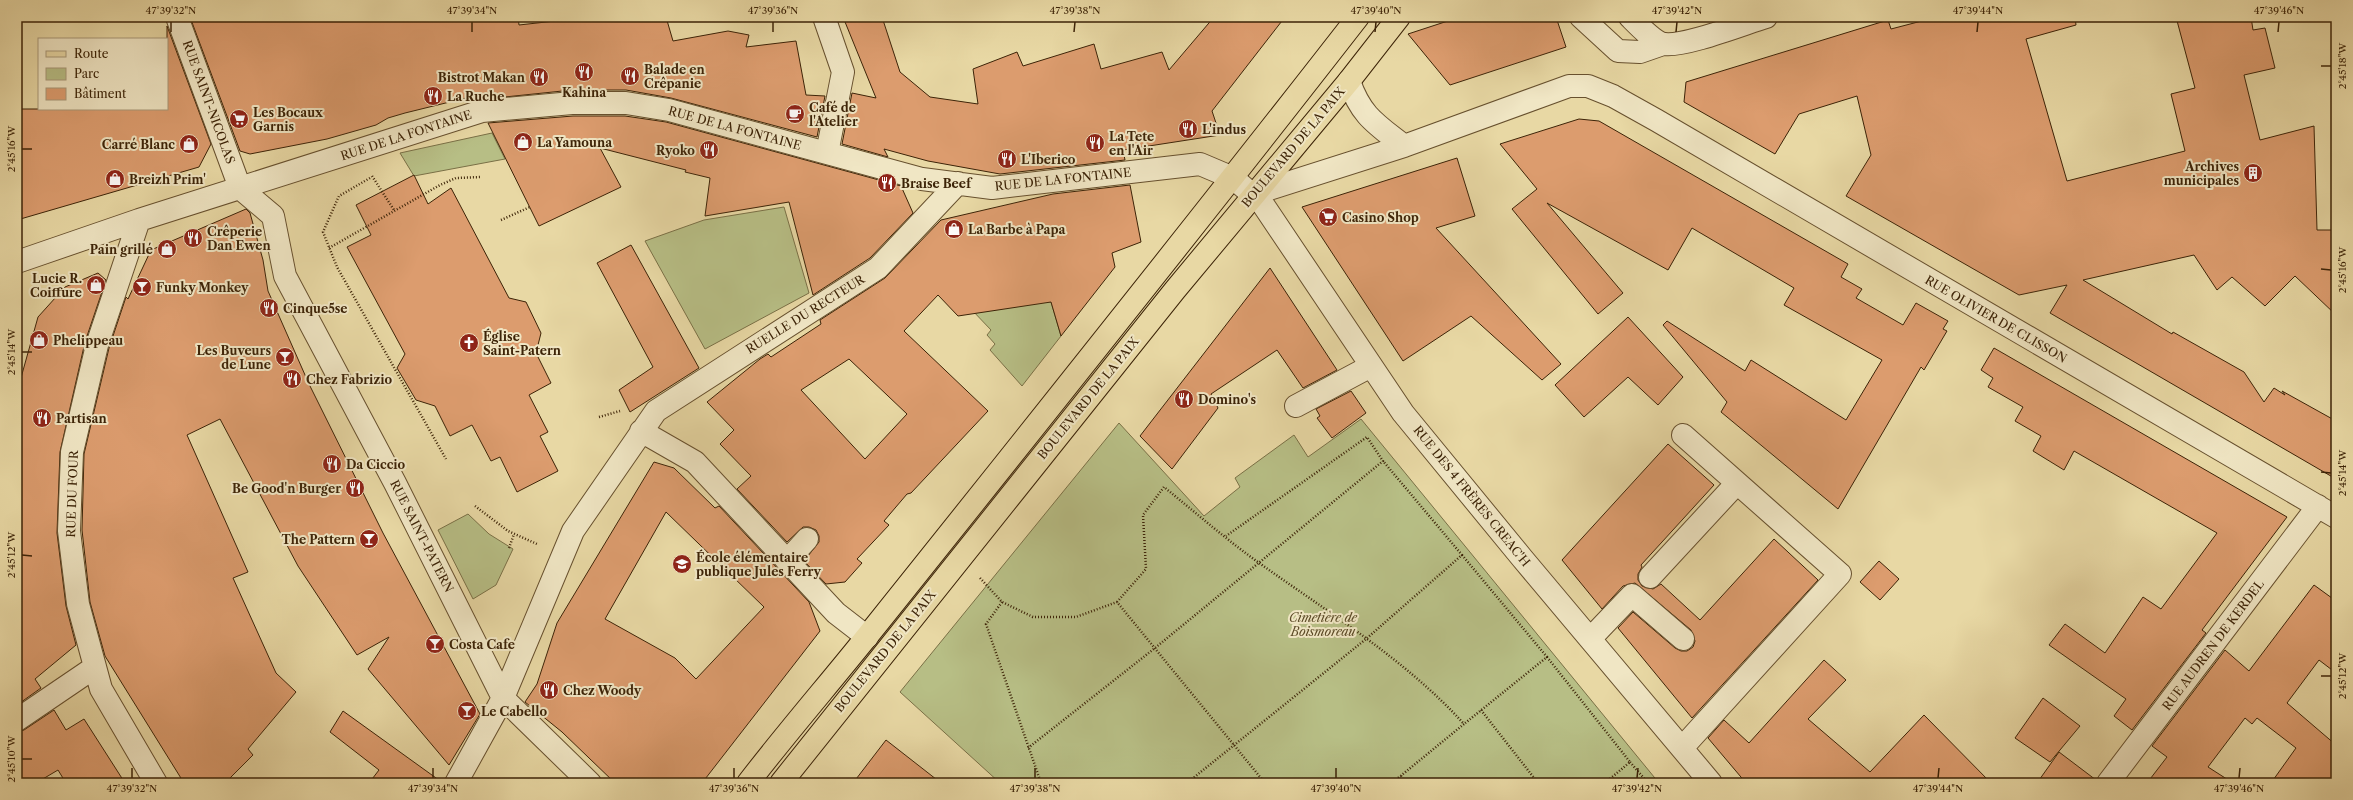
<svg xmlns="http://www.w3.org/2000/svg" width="2353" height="800" viewBox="0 0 2353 800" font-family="'Libre Caslon Text',serif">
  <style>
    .green { fill: #b7be85; stroke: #7a7046 }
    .building { fill: #dc9c6e; stroke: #3c2307; fill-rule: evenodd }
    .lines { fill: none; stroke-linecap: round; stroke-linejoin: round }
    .minor-casing { stroke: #67502e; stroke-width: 24 }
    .major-casing { stroke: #3c2307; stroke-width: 24 }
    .path { stroke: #3c2307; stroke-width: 2.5; stroke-dasharray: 1 2; stroke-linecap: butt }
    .minor { stroke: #f0e6c4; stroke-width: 22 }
    .major { stroke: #e8d8a4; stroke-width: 22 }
    .ticks { fill: none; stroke: #3c2307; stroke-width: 1.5 }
    .labels { text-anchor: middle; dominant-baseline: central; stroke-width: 4; stroke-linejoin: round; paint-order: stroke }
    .poi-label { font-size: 12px; font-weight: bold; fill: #3c2307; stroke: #f0e6c4; text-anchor: start }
    .street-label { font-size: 12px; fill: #3c2307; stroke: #f0e6c4 }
    .park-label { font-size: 12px; font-style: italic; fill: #5b4a26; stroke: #f0e6c4 }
    .neatline { fill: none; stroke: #3c2307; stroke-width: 1.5 }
    .ticks-label { font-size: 10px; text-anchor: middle; fill: #3c2307 }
  </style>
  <rect width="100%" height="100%" fill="#e8d8a4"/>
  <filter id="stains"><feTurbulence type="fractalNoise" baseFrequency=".005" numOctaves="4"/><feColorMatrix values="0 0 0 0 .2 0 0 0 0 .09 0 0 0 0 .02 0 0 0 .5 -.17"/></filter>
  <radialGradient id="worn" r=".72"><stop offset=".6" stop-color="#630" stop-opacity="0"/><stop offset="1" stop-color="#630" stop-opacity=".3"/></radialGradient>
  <path class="green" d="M492 133 505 159 414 176 400 153Z
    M784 207 809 293 705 349 645 241 704 220Z
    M951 288 1051 302 1061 336 1022 386 990 350 995 344 987 335 991 330Z
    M1361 419 1659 783H1000L900 692 1119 423 1204 516 1240 487 1235 478 1294 435 1308 457Z
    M468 514 489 534 513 549 496 585 473 599 438 530Z"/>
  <path class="building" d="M190 17H518L519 25 573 19V17H666L673 41 728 31 749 35 746 47 796 41 806 95 825 96 817 137 671 98 626 90H572L476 100 474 96 405 113 388 118 376 125 327 139 250 154 240 151Z
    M843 17H882L900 72 930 97 978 104 973 69 1017 52 1023 66 1094 44 1101 69 1162 52 1169 70 1214 17H1285L1212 111 1220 135 1123 150 1125 160 1000 174 928 161 884 149 888 157 842 144 852 93 876 98Z
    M1460 17H1556L1566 47 1450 85 1408 34Z
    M1937 17H2075L2076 25 2026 39 2067 181 2185 151 2171 94 2195 88 2176 17H2251L2253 30 2265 28 2275 68 2244 75 2260 140 2314 126 2317 230H2336V315L2295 276 2265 306 2232 277 2217 290 2194 255 2083 280 2172 334 2173 332 2244 372 2264 402 2274 388 2285 395 2282 391 2336 421V479L2050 313 2067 285 2019 295 1846 196 1871 155 1857 96 1799 114 1775 154 1684 102 1686 82 1888 20 1891 29Z
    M167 26 211 144 199 167 17 220V109H167Z
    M573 116H625L666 122 901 186 913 213 870 258 813 295 789 202 705 216 710 178 685 172 686 170 600 148 621 187 539 226 488 123Z
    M1579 119 1599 121 1848 264 1841 277 1862 289 1856 298 1903 325 1916 303 1948 321 1943 329 1947 331 1924 370 1921 367 1838 509 1721 412 1727 402 1663 325 1667 321 1745 371 1751 360 1846 420 1882 360 1784 305 1794 288 1692 228 1668 270 1547 203 1623 293 1598 314 1512 209 1537 189 1500 144Z
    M1457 158 1475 216 1436 228 1561 364 1542 380 1471 316 1403 361 1302 207Z
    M414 175 428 204 451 188 509 298 526 302 541 333 536 353 551 383 529 395 548 432 540 436 558 471 517 492 500 457 491 461 472 425 450 436 435 406 416 400 397 368 405 354 347 247 371 235 356 205Z
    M1130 185 1141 242 1112 253 1115 267 1061 336 1051 302 958 316 938 295 904 331 988 411 911 493 907 494 884 521 889 525 857 559 862 563 845 582 826 584 804 561 819 542V536L816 530 809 527H803L787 542 737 489 751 476 720 444 734 430 707 402 760 359 768 354 771 357 821 324 820 320 885 278 941 220 1053 194ZM849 359 907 414 865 459 801 390Z
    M246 209 250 213 263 260 268 291 309 384 383 533 480 714 449 765 368 669 389 637 357 655 298 566 220 419 187 435 248 572 233 578 276 673 296 692 248 749 253 755 225 783H184L105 656 90 602 82 530 84 454 109 348 126 297 128 299 151 250Z
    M631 245 699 368 630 412 619 390 653 367 597 263Z
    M1270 268 1337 370 1303 388 1277 350 1211 394 1218 408 1172 469 1140 436Z
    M98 273 106 280 85 342 60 452 57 533 66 606 76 645 35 679 41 688 17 705V392L38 317 65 287Z
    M1628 317 1683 377 1658 405 1628 377 1584 417 1555 385Z
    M1994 348 2287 517 2202 630 2206 633 2132 730 2114 716 2126 699 2049 645 2065 624 2105 653 2143 597 2161 609 2217 533 2074 451 2064 470 2033 451 2041 436 2015 421 2023 407 1988 387 1993 378 1981 370Z
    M1351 391 1366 413 1332 438 1317 418 1320 416 1316 409Z
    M1668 444 1714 485 1641 565 1642 567 1638 574V580L1642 586 1653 589 1661 584 1700 620 1774 539 1818 580 1692 718 1618 628 1633 612 1675 648 1681 651H1687L1693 647 1695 641 1691 630 1635 583 1623 586 1602 609 1562 560Z
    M654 462 674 468 715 508 719 506 809 602 820 631 702 783H615L562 732 525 702 537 684 557 623ZM666 512 764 607 696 679 675 658 605 619Z
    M1879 561 1899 579 1880 600 1860 582Z
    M2314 585 2336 601V673L2319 660 2287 703 2336 745V774L2330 783H2271L2296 748 2257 718 2252 724 2245 718 2208 767 2233 783H2147L2167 757 2152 746 2225 650 2249 671Z
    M1824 660 1846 680 1808 719 1870 772 1924 715 1991 783H1746L1708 738 1724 720 1749 743Z
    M2043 698 2080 726 2050 762 2015 738Z
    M54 710 66 730 84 719 125 783H66L58 770 36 783H17V732L24 730Z
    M343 711 443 783H369L379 770 330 732Z
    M886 740 941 783H853Z
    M2059 752 2096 780V783H2037Z"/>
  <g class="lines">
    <defs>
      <path id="minor" d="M177 17 240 188 273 216 285 276 395 483 503 698 590 783
        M824 17 843 72 827 153
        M1581 17 1618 51 1640 52 1663 44
        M1630 17C1637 24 1654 42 1664 44 1685 47 1743 24 1766 17
        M1349 81C1361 116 1376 124 1404 146
        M1253 194 1404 146 1569 86H1588L1613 96 1656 120 2336 517
        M139 220 97 345 72 452 69 531 78 604 101 689 156 783
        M17 262 139 220 482 111 572 103H626L669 110 922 179 992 188 1200 164 1233 178 1262 203 1403 413 1522 558 1711 783
        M1296 406 1371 366
        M641 431 695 462 836 613 867 637
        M787 561 807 539
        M1650 577 1737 483
        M1590 639 1632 595 1683 639
        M17 720 95 667
        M1682 748 1840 574 1683 435
        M456 783 503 698 573 531 656 411 878 268 958 183
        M2108 783 2318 506"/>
      <path id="major" d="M748 783C787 732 829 684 869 634 1033 429 1197 224 1358 17
        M781 783 1175 290 1349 81 1399 17"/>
    </defs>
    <use href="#minor" class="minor-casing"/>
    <use href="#major" class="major-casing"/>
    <path class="path" d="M372 176 394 210
      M370 178 339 196 323 232 337 267 446 459
      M501 220 530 207
      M329 248 440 185 456 178 480 177
      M599 417 620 411
      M475 506 508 531 537 544
      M509 548 514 534
      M1462 555 1547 657 1464 724
      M980 578 1002 602 1033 617H1076L1117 602 1265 783
      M1002 602 986 624 1041 783
      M1117 602 1146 569 1143 515 1164 487C1196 513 1228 541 1262 565 1331 614 1407 661 1464 724L1392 783
      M1547 657 1630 762 1605 783
      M1481 710 1538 783
      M1028 748 1155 648 1383 461 1367 437 1226 536
      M1630 762 1648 783
      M1401 776 1406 783
      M1187 783 1366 639 1462 555 1383 461"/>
    <use href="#minor" class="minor"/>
    <use href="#major" class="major"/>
  </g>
  <path class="ticks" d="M171 32V22M472 32V22M773 32V22M1074 32 1075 22M1375 32 1376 22M1676 32 1677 22M1977 32 1978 22M2278 32 2279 22M2321 66H2331M22 149H32M2321 269 2331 270M22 352H32M2321 472 2331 473M22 555 32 556M2321 676H2331M22 759H32M132 778V768M433 778V768M734 778V768M1035 778V768M1336 778V768M1637 778 1638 768M1938 778 1939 768M2239 778 2240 768"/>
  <defs>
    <symbol id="restaurant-disc" viewBox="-11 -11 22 22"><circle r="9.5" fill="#8f2418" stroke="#f0e6c4"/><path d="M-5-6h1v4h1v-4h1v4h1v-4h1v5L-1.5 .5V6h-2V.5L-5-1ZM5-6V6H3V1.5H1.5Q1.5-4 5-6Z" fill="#fff"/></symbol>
    <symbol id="cafe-disc" viewBox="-11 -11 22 22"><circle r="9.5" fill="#8f2418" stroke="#f0e6c4"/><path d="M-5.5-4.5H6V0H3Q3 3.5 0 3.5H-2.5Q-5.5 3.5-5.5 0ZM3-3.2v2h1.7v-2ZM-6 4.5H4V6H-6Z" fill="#fff"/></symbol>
    <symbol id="supermarket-disc" viewBox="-11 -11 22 22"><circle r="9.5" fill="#8f2418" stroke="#f0e6c4"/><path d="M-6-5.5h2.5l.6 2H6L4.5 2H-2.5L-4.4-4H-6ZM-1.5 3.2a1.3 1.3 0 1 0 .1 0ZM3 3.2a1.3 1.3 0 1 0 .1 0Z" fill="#fff"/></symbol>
    <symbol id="shop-disc" viewBox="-11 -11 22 22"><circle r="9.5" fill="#8f2418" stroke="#f0e6c4"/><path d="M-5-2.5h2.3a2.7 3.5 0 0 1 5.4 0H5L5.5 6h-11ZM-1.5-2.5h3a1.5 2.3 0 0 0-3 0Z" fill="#fff"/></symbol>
    <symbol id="building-disc" viewBox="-11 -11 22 22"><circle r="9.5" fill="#8f2418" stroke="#f0e6c4"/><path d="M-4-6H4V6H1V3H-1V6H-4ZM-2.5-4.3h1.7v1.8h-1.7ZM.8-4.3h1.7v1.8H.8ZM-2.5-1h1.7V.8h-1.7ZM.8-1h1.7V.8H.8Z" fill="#fff"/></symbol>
    <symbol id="bar-disc" viewBox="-11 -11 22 22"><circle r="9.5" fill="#8f2418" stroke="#f0e6c4"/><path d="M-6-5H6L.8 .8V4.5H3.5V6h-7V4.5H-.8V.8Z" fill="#fff"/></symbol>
    <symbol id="church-disc" viewBox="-11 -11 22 22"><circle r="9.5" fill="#8f2418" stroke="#f0e6c4"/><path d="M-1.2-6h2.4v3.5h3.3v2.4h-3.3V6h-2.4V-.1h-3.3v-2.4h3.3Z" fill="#fff"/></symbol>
    <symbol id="school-disc" viewBox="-11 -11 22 22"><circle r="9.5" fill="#8f2418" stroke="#f0e6c4"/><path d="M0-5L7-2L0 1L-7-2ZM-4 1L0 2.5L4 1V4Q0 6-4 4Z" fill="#fff"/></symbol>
  </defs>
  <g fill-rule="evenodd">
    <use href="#restaurant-disc" x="573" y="61" width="22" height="22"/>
    <use href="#restaurant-disc" x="619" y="65" width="22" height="22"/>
    <use href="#restaurant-disc" x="528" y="66" width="22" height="22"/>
    <use href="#restaurant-disc" x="422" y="85" width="22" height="22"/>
    <use href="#cafe-disc" x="784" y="103" width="22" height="22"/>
    <use href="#supermarket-disc" x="228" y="108" width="22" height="22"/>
    <use href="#restaurant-disc" x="1177" y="118" width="22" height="22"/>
    <use href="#shop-disc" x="512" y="131" width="22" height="22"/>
    <use href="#restaurant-disc" x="1084" y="132" width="22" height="22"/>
    <use href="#shop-disc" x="178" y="133" width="22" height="22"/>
    <use href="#restaurant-disc" x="698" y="139" width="22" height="22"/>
    <use href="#restaurant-disc" x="996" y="148" width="22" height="22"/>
    <use href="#building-disc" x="2242" y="162" width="22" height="22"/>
    <use href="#shop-disc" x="104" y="168" width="22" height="22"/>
    <use href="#restaurant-disc" x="876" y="172" width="22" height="22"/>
    <use href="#supermarket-disc" x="1317" y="206" width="22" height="22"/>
    <use href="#shop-disc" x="943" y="218" width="22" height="22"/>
    <use href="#restaurant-disc" x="182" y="227" width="22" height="22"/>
    <use href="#shop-disc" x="156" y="238" width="22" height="22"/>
    <use href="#shop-disc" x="85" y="274" width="22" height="22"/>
    <use href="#bar-disc" x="131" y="276" width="22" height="22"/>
    <use href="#restaurant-disc" x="258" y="297" width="22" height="22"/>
    <use href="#shop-disc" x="28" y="329" width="22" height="22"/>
    <use href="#church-disc" x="458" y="332" width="22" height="22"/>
    <use href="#bar-disc" x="274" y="346" width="22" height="22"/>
    <use href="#restaurant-disc" x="281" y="368" width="22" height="22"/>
    <use href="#restaurant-disc" x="1173" y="388" width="22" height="22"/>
    <use href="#restaurant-disc" x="31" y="407" width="22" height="22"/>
    <use href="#restaurant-disc" x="321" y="453" width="22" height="22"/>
    <use href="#restaurant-disc" x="344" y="477" width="22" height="22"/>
    <use href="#bar-disc" x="358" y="528" width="22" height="22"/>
    <use href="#school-disc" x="671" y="553" width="22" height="22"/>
    <use href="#bar-disc" x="424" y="633" width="22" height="22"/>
    <use href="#restaurant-disc" x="538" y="679" width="22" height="22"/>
    <use href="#bar-disc" x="456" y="700" width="22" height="22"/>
  </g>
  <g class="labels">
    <g class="poi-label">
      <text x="644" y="69">Balade en<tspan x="644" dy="14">Crêpanie</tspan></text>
      <text x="525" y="77" text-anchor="end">Bistrot Makan</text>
      <text x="584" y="92" text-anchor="middle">Kahina</text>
      <text x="447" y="96">La Ruche</text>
      <text x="809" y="107">Café de<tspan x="809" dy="14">l'Atelier</tspan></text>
      <text x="253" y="112">Les Bocaux<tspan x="253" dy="14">Garnis</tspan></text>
      <text x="1202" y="129">L'indus</text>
      <text x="1109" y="136">La Tete<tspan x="1109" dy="14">en l'Air</tspan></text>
      <text x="537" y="142">La Yamouna</text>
      <text x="175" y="144" text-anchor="end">Carré Blanc</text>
      <text x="695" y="150" text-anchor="end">Ryoko</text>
      <text x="1021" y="159">L'Iberico</text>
      <text x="2239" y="166" text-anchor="end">Archives<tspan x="2239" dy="14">municipales</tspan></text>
      <text x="129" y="179">Breizh Prim'</text>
      <text x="901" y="183">Braise Beef</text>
      <text x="1342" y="217">Casino Shop</text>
      <text x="968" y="229">La Barbe à Papa</text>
      <text x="207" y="231">Crêperie<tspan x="207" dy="14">Dan Ewen</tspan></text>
      <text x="153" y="249" text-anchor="end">Pain grillé</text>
      <text x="82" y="278" text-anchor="end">Lucie R.<tspan x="82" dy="14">Coiffure</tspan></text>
      <text x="156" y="287">Funky Monkey</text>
      <text x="283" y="308">Cinque5se</text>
      <text x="483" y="336">Église<tspan x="483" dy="14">Saint-Patern</tspan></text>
      <text x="53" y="340">Phelippeau</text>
      <text x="271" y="350" text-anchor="end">Les Buveurs<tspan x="271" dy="14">de Lune</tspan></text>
      <text x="306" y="379">Chez Fabrizio</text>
      <text x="1198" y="399">Domino's</text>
      <text x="56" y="418">Partisan</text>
      <text x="346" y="464">Da Ciccio</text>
      <text x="341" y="488" text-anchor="end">Be Good'n Burger</text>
      <text x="355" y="539" text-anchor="end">The Pattern</text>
      <text x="696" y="557">École élémentaire<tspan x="696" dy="14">publique Jules Ferry</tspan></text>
      <text x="449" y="644">Costa Cafe</text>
      <text x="563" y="690">Chez Woody</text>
      <text x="481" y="711">Le Cabello</text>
    </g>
    <g class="street-label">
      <text transform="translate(209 102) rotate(70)">RUE SAINT-NICOLAS</text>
      <text transform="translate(735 128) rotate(15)">RUE DE LA FONTAINE</text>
      <text transform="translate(406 135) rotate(-18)">RUE DE LA FONTAINE</text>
      <text transform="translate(1293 147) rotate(-50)">BOULEVARD DE LA PAIX</text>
      <text transform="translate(1063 179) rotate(-6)">RUE DE LA FONTAINE</text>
      <text transform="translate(805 314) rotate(-32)">RUELLE DU RECTEUR</text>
      <text transform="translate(1996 319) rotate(30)">RUE OLIVIER DE CLISSON</text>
      <text transform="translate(1088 398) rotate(-51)">BOULEVARD DE LA PAIX</text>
      <text transform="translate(72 494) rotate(-88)">RUE DU FOUR</text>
      <text transform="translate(1472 496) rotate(51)">RUE DES 4 FRÈRES CREAC'H</text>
      <text transform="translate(422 536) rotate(63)">RUE SAINT-PATERN</text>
      <text transform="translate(2213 645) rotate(-53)">RUE AUDREN DE KERDEL</text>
      <text transform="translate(885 651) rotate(-51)">BOULEVARD DE LA PAIX</text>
    </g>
    <g class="park-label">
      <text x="1323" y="617">Cimetière de<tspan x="1323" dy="14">Boismoreau</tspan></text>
    </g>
  </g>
  <rect width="2353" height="800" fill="none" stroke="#e8d8a4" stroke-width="44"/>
  <rect x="38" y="38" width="130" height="72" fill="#f0e6c4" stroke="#a89878"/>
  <rect x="46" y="51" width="20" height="6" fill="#e8d8a4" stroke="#a89878"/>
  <text x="74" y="58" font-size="12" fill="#3c2307">Route</text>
  <rect x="46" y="68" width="20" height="12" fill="#b7be85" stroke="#a89878"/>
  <text x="74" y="78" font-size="12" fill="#3c2307">Parc</text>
  <rect x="46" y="88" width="20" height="12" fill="#dc9c6e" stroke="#a89878"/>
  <text x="74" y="98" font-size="12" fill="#3c2307">Bâtiment</text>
  <rect x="22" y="22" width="2309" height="756" class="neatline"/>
  <g class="ticks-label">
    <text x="171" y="14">47°39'32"N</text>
    <text x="472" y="14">47°39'34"N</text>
    <text x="773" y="14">47°39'36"N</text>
    <text x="1075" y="14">47°39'38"N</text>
    <text x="1376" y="14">47°39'40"N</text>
    <text x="1677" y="14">47°39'42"N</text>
    <text x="1978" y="14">47°39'44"N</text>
    <text x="2279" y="14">47°39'46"N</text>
    <text transform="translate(2342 66) rotate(-90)" y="4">2°45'18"W</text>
    <text transform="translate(11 149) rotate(-90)" y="4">2°45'16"W</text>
    <text transform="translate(2342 270) rotate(-90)" y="4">2°45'16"W</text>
    <text transform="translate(11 352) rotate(-90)" y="4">2°45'14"W</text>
    <text transform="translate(2342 473) rotate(-90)" y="4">2°45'14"W</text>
    <text transform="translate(11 555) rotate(-90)" y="4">2°45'12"W</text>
    <text transform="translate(2342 676) rotate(-90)" y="4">2°45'12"W</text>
    <text transform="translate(11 759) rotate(-90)" y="4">2°45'10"W</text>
    <text x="132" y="792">47°39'32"N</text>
    <text x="433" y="792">47°39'34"N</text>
    <text x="734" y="792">47°39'36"N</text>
    <text x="1035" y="792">47°39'38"N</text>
    <text x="1336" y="792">47°39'40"N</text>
    <text x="1637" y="792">47°39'42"N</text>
    <text x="1938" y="792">47°39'44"N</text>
    <text x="2239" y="792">47°39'46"N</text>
  </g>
  <rect width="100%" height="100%" filter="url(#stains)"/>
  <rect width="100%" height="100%" fill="url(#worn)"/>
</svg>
